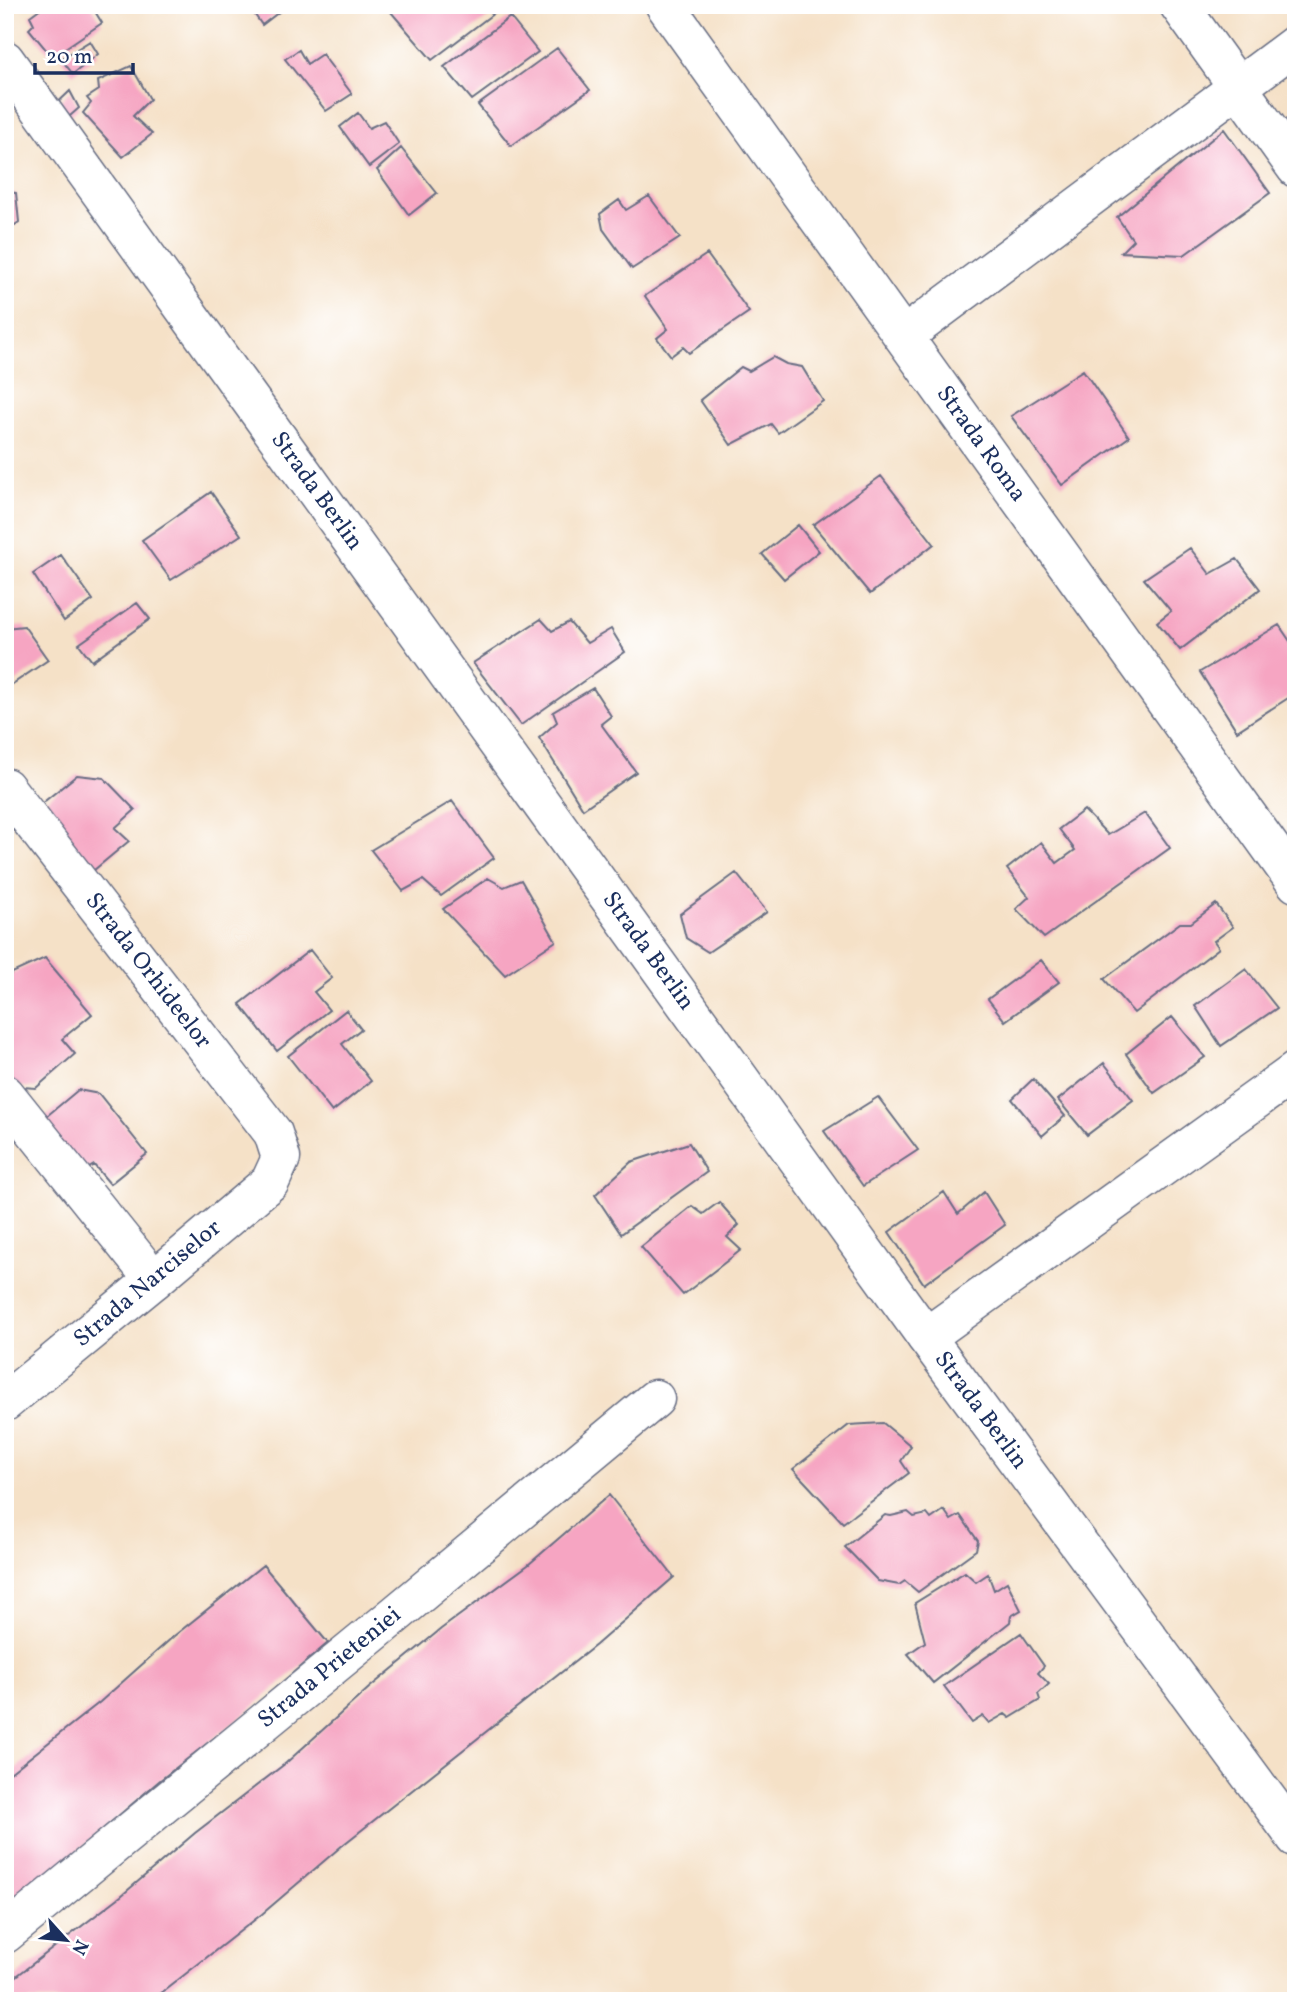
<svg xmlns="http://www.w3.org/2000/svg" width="1301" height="2006" viewBox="0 0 1301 2006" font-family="Vollkorn,serif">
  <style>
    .building { fill: #f6a5c2 }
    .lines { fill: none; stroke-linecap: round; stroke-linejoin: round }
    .minor-casing { stroke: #676d83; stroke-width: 41 }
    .minor { stroke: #fff; stroke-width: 38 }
    .labels { text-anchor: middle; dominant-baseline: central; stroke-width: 5; stroke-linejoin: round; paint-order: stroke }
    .street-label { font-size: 24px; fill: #1b2f5e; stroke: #fff }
  </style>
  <rect width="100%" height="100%" fill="#fff"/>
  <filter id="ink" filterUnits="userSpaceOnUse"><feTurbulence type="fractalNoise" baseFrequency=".0143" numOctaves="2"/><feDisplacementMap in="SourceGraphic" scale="14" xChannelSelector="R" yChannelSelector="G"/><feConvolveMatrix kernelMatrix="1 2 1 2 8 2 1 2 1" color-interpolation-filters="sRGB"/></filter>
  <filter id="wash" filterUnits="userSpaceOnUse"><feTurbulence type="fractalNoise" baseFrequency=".00686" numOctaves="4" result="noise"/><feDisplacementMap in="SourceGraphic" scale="28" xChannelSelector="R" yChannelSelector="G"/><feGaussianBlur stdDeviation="1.57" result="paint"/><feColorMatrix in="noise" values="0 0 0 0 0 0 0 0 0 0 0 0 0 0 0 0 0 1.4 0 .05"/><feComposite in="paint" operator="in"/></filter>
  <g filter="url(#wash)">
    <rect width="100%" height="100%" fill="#f5e1c7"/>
    <g id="blocks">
      <path class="building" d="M45 5H91L102 23 52 57 29 29 34 24 30 16Z
        M248 5H288L262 25Z
        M385 5H488L494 13 432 60Z
        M510 17 538 52 472 100 444 67Z
        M90 41 98 54 73 74 61 59Z
        M557 48 590 90 511 146 478 105Z
        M299 50 307 64 322 54 352 94 326 111 285 59Z
        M131 66 150 99 133 116 152 134 123 157 83 113 91 103 87 98 99 90 98 81Z
        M70 91 79 108 61 124 48 112Z
        M358 113 369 128 384 121 399 144 369 167 340 127Z
        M1224 129 1270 193 1184 255 1121 252 1133 240 1117 217Z
        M401 148 437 193 409 215 377 170Z
        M5 192 16 193 19 222 5 232Z
        M649 196 680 238 632 269 603 229 600 214 619 200 626 210Z
        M707 254 749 312 689 353 683 347 671 356 657 338 668 329 645 296Z
        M773 357 786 364 802 367 823 401 778 433 771 424 731 445 700 400 741 367 749 371Z
        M1083 370 1129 437 1062 485 1011 416Z
        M881 476 934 544 870 594 813 525Z
        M211 492 241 535 171 580 142 540Z
        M798 525 819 551 784 579 762 554Z
        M1190 548 1210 574 1237 559 1260 589 1180 650 1157 622 1171 611 1144 579Z
        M61 555 93 600 64 621 33 574Z
        M137 603 150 619 92 661 79 644Z
        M541 619 552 631 569 622 587 643 611 629 625 652 521 725 473 663Z
        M1279 625 1296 650V693L1237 731 1200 672Z
        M24 626 48 660 5 689V628Z
        M593 688 611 716 601 724 636 772 583 809 539 738 557 722 553 712Z
        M77 775 104 778 135 810 115 828 129 841 88 875 35 809Z
        M452 801 494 858 441 896 423 880 403 891 371 850Z
        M1084 810 1108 835 1145 813 1170 848 1044 938 1016 909 1029 897 1007 869 1041 842 1057 863 1075 850 1059 829Z
        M736 873 767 912 708 952 686 938 680 914Z
        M488 878 504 887 521 880 556 941 505 975 443 909Z
        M1216 904 1233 927 1214 941 1219 948 1134 1013 1104 979 1180 923H1191Z
        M310 950 332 978 314 992 329 1010 277 1051 240 1004Z
        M45 958 92 1014 62 1039 75 1054 36 1088 9 1086 5 1079V974L8 975Z
        M1041 960 1059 982 1005 1021 988 999Z
        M1246 969 1277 1008 1221 1046 1195 1006Z
        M346 1010 361 1029 342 1044 371 1081 332 1112 288 1056Z
        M1172 1017 1205 1057 1154 1093 1126 1054Z
        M1104 1063 1133 1100 1087 1135 1058 1100Z
        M1033 1079 1065 1116 1042 1136 1012 1099Z
        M78 1090 99 1094 147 1154 110 1184 94 1165 79 1174 36 1125Z
        M878 1097 918 1150 863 1186 824 1131Z
        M689 1143 707 1172 621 1234 595 1195 631 1162Z
        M944 1192 958 1214 984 1192 1005 1225 924 1284 889 1232Z
        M719 1202 739 1225 727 1237 741 1250 683 1295 641 1247 692 1206 703 1214Z
        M883 1423 911 1446 901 1461 909 1473 843 1523 793 1469 849 1425Z
        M609 1495 674 1577 596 1645 344 1844 262 1914 151 2001H5V1985L121 1896 195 1833 286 1763 369 1688 441 1629 528 1565Z
        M944 1510 951 1520 960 1515 978 1541 976 1550 918 1592 905 1581 899 1585 878 1581 845 1547 885 1515 891 1516 908 1512 914 1517 927 1514 931 1519Z
        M263 1565 328 1643 241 1717 159 1781 5 1913V1777L100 1702 174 1636Z
        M965 1572 976 1582 988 1574 994 1590 1007 1582 1021 1610 1011 1616 1010 1622 933 1683 908 1654 925 1642 915 1603Z
        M1021 1633 1044 1666 1038 1673 1049 1684 1038 1694 1040 1700 1010 1718 1005 1714 989 1723 983 1716 972 1723 944 1686Z"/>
    </g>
  </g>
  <g filter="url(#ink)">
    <use href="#blocks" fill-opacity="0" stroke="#676d83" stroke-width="2"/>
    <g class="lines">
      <defs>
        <g id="minor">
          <path id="s1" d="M665 5 1296 883"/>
          <path d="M1179 5 1296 168"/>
          <path id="s2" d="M5 60 926 1337 1296 1838"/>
          <path d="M904 336 1296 44"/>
          <path id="s3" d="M5 787 273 1133 281 1158 270 1182 154 1280 5 1402"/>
          <path d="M5 1094 154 1280"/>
          <path d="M926 1337 1296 1071"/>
          <path id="s4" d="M5 1934 384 1624 655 1399"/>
        </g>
      </defs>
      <use href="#minor" class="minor-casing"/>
      <use href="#minor" class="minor"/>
    </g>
  </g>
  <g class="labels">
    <g class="street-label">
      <text stroke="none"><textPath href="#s1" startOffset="541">Strada Roma</textPath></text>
      <text stroke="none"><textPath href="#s2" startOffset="532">Strada Berlin</textPath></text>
      <text stroke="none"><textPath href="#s2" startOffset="1099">Strada Berlin</textPath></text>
      <text stroke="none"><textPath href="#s3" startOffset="233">Strada Orhideelor</textPath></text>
      <text transform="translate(148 1284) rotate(-40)">Strada Narciselor</text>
      <text stroke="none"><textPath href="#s2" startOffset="1666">Strada Berlin</textPath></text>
      <text stroke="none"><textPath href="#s4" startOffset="420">Strada Prieteniei</textPath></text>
    </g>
  </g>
  <rect width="1301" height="2006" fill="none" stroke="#fff" stroke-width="28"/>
  <g transform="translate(66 1940) rotate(117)" stroke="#ffffff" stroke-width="5" paint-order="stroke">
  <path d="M0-5L12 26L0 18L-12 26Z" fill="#1b2f5e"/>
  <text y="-10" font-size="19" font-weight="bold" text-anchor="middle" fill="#1b2f5e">N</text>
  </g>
  <path d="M35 63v10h98v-10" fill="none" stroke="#1b2f5e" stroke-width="3.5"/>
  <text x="46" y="63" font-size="21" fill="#1b2f5e" stroke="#ffffff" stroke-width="5" paint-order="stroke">20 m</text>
</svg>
